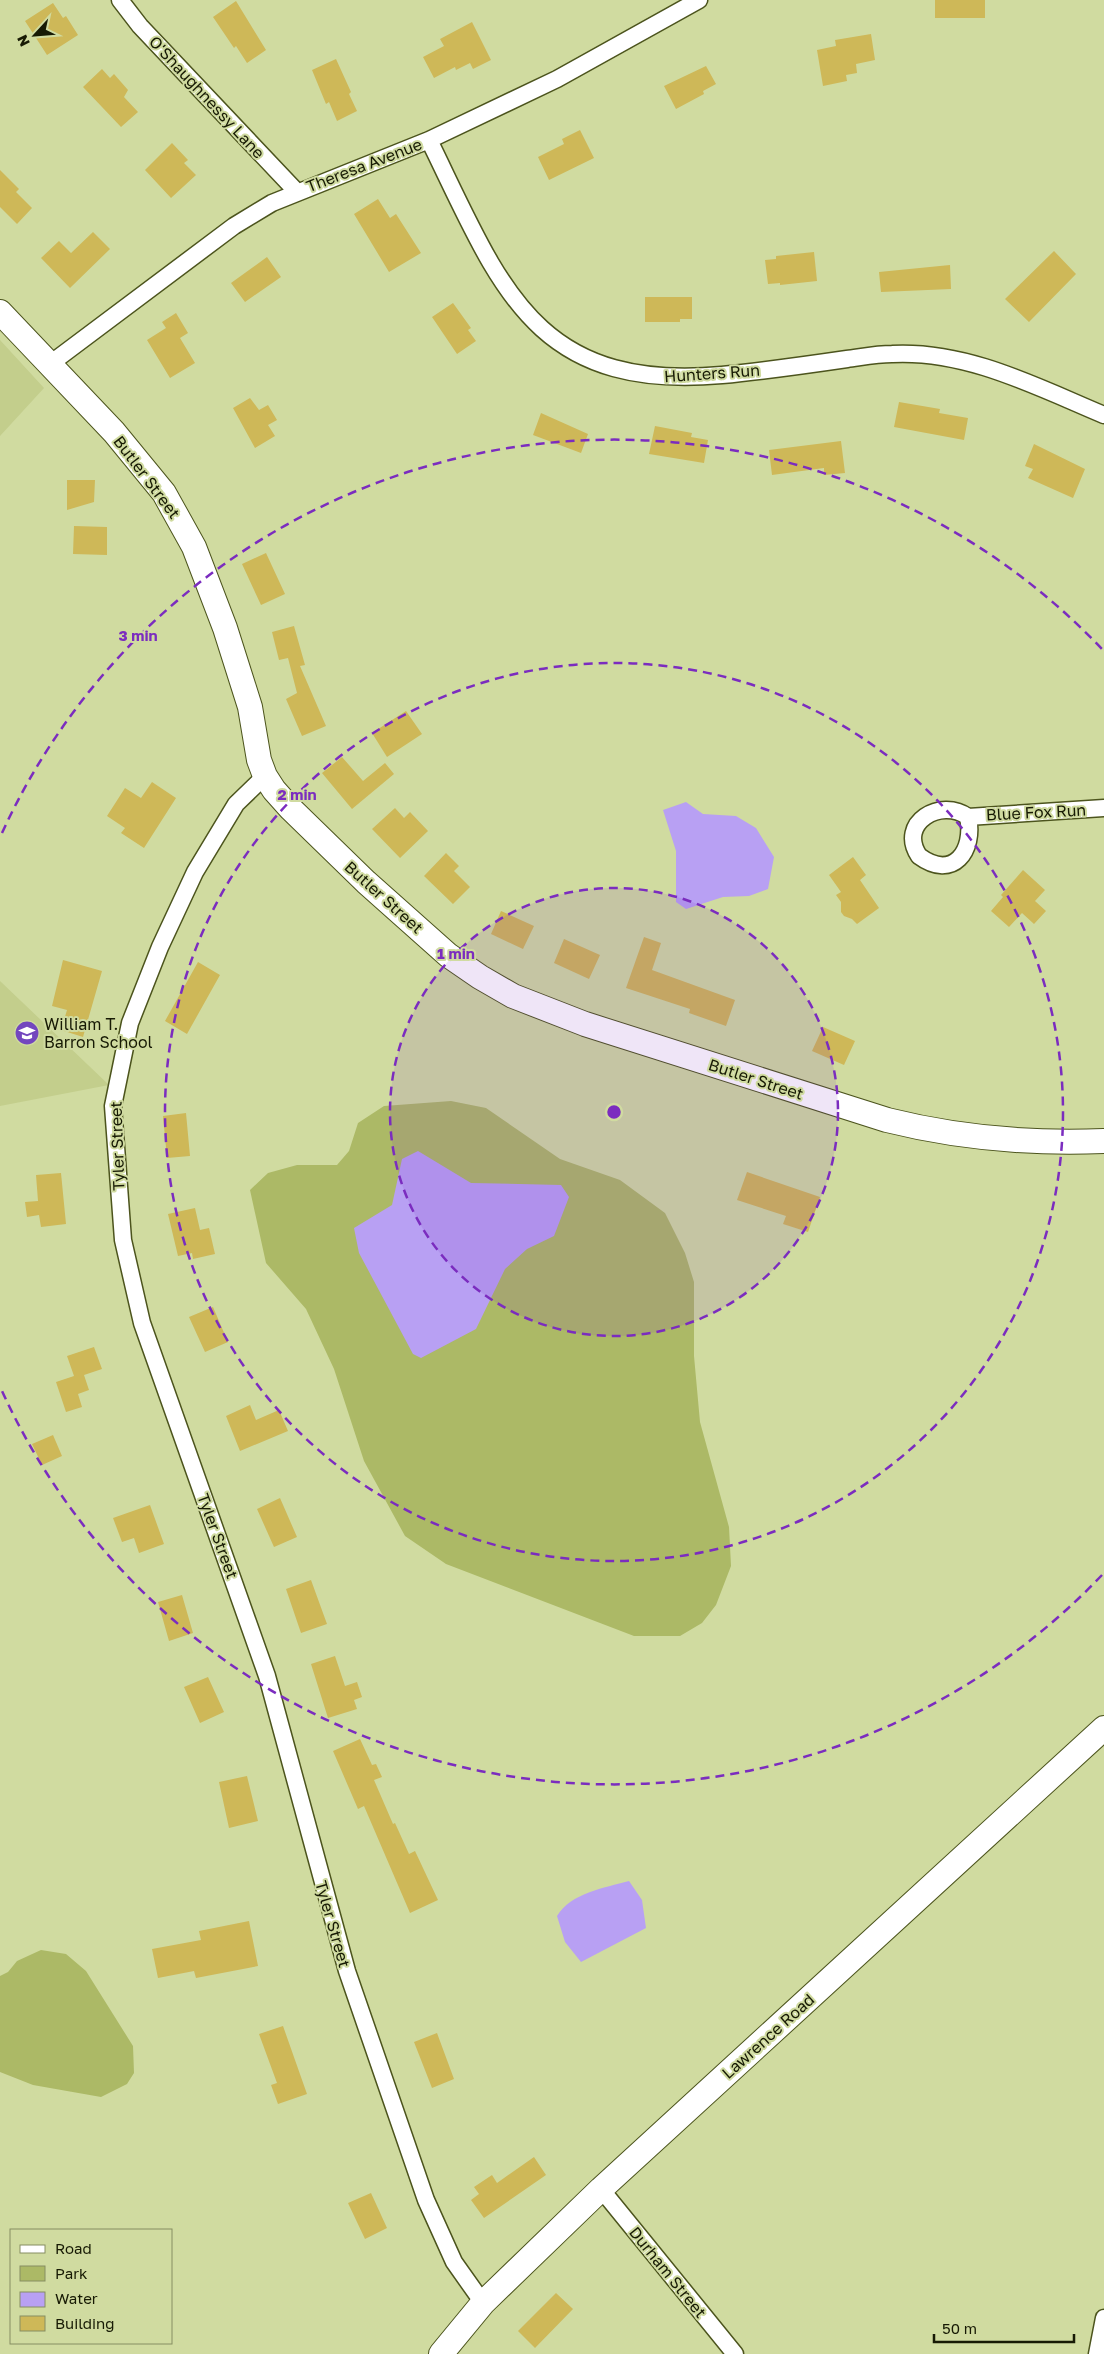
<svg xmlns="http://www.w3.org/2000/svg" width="1104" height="2354" viewBox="0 0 1104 2354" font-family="'Golos Text',sans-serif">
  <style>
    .built { fill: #c3ce8c }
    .green { fill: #acb966 }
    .water { fill: #b8a0f3 }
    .building { fill: #ceb858 }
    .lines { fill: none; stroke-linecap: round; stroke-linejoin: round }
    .street-casing { stroke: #4c541d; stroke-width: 19 }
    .secondary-casing { stroke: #4c541d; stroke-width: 26 }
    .street { stroke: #fff; stroke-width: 16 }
    .secondary { stroke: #fff; stroke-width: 24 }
    .ring { fill: none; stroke: #7b2cbf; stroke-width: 2.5; stroke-dasharray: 9 6 }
    .labels { text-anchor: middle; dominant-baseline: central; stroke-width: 4; stroke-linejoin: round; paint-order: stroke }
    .street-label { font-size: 16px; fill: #171a04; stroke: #d0dba0 }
    .poi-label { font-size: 16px; fill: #171a04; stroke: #d0dba0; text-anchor: start }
    .centre { fill: #7b2cbf; stroke: #d0dba0; stroke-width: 2.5 }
    .ring-label { font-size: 15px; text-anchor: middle; font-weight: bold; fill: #7b2cbf; stroke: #d0dba0; stroke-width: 4; stroke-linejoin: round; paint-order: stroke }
  </style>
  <rect width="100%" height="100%" fill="#d0dba0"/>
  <path class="built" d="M0 340 44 388 0 436Z
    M0 981 109 1085 0 1106Z"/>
  <path class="green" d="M451 1101 486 1108 560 1159 620 1180 665 1213 685 1253 694 1282V1356L700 1422 729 1527 731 1566 716 1605 702 1623 680 1636H634L446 1564 405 1536 364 1461 334 1369 306 1309 266 1263 250 1190 268 1173 297 1165H337L349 1151 358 1123 384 1106Z
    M41 1950 66 1954 86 1971 133 2046 134 2073 127 2084 101 2097 33 2085 0 2072V1976L8 1972 17 1961Z"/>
  <path class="water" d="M686 802 703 814 736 816 756 828 774 857 768 889 749 896 723 897 686 909 676 902V851L663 810Z
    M418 1151 471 1183 561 1185 569 1197 554 1236 527 1249 505 1269 476 1329 421 1358 413 1354 359 1253 354 1228 392 1205 402 1159Z
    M629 1881 642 1900 646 1928 581 1962 565 1942 557 1916C571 1893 604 1888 629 1881Z"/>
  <path class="building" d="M935 0H985V18H935Z
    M236 1 266 50 247 63 236 46 234 48 213 17Z
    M53 3 63 18 66 16 78 35 47 55 25 21Z
    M472 22 491 60 473 69 470 63 456 70 455 67 434 78 423 57 444 46 440 39Z
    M871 34 875 60 856 64 857 73 846 75 847 81 823 86 817 50 836 46 835 40Z
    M336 59 351 92 349 94 357 111 337 121 329 102 326 104 312 70Z
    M706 66 716 84 703 91 704 94 676 109 664 86Z
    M102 69 110 78 114 74 128 90 124 97 138 112 121 127 83 87Z
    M580 130 594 158 549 180 538 157 564 144 562 139Z
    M172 143 188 160 184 163 196 175 171 198 145 170Z
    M0 170 19 189 16 192 32 208 17 224 0 207Z
    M378 199 390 218 396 214 421 253 389 272 354 214Z
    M93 232 110 249 70 288 41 258 59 241 71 253Z
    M1054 251 1076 274 1029 322 1005 299Z
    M814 252 817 281 780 285V283L768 284 765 260 776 259V256Z
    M267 257 281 277 245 302 231 283Z
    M950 265 951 289 881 292 879 272Z
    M645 297H692V319H680V322H645Z
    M453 303 471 328 468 330 476 341 457 354 432 317Z
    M176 313 188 333 180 338 195 363 170 378 147 340 166 328 162 322Z
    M250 398 259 410 268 405 277 420 268 425 275 436 255 448 233 408Z
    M899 402 940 409 939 413 968 418 964 440 894 427Z
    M541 413 588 434 581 453 533 435Z
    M655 426 692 433 691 437 708 440 704 463 649 454Z
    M841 441 845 473 824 475V468L772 475 769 450Z
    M1034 444 1085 469 1073 498 1028 478 1033 469 1025 466Z
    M67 480H95L94 502 67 510Z
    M74 526 107 527V555L73 554Z
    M266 553 285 594 261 605 242 564Z
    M294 626 305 665 300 666 326 726 302 736 286 699 297 693 288 658 279 660 272 632Z
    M406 711 422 734 387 757 372 733Z
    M342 757 363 781 385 763 394 774 352 809 322 773Z
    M152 782 176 798 144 848 121 833 125 828 107 816 125 788 141 798Z
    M395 808 404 818 410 812 428 831 400 858 372 829Z
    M446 853 459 866 454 871 470 887 453 904 424 876Z
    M853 857 866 875 860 880 879 908 857 924 852 919 844 916 841 912V902L836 895 841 892 829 875Z
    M1023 870 1045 890 1035 901 1046 911 1034 924 1022 913 1009 927 991 911 1003 897 1001 895Z
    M501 911 534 926 523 949 491 934Z
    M644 937 661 943 652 970 735 1000 726 1026 689 1013 690 1009 626 988Z
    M564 939 600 955 589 979 554 963Z
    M63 960 102 971 83 1037 61 1030 67 1010 52 1006Z
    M198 962 220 975 187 1034 165 1021Z
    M823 1027 855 1041 844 1065 812 1051Z
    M186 1113 190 1156 167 1158 163 1116Z
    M747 1172 820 1197 808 1232 783 1224 786 1216 737 1200Z
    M61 1173 66 1224 41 1227 39 1215 27 1217 25 1202 38 1201 36 1175Z
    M195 1208 200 1230 209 1228 215 1254 193 1259 192 1253 178 1256 168 1214Z
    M213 1307 228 1342 205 1352 189 1317Z
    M94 1347 102 1369 84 1375 89 1390 78 1394 82 1407 66 1412 56 1382 74 1376 67 1356Z
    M250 1405 256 1420 279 1410 288 1431 240 1451 226 1416Z
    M53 1435 62 1456 42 1465 32 1444Z
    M280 1498 297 1537 274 1547 257 1509Z
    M150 1505 164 1544 139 1553 134 1538 122 1542 113 1518Z
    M311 1580 327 1624 301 1633 286 1589Z
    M182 1595 193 1633 169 1641 158 1602Z
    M335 1656 345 1686 357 1682 362 1697 354 1700 357 1709 328 1718 311 1664Z
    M208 1677 224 1712 200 1723 184 1687Z
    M360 1739 372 1765 376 1764 382 1777 374 1780 393 1824 395 1823 409 1854 415 1851 438 1900 410 1913 364 1806 358 1809 333 1751Z
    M247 1776 258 1821 229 1828 219 1782Z
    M249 1921 258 1966 196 1978 194 1971 158 1978 152 1949 201 1940 199 1931Z
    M283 2026 307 2094 278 2104 271 2085 277 2083 259 2034Z
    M437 2033 454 2079 432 2088 414 2042Z
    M534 2157 546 2175 484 2218 471 2200 479 2194 474 2187 492 2175 497 2183Z
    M371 2193 387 2228 365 2239 348 2203Z
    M556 2293 573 2309 535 2348 518 2331Z"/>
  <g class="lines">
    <defs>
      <path id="street" d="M120 0 140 26 297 192
        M429 140C500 285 533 392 722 375 764 371 806 365 847 359 862 357 877 354 892 354 967 350 1037 387 1104 415
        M50 364 234 226 272 203 429 140 557 79 699 0
        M265 776 236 804 195 872 160 947 130 1023 113 1106 123 1240 142 1323 267 1676 347 1971 426 2200 454 2262 483 2303
        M968 817C975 851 953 881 919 856 897 823 941 797 968 817L1104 808
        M601 2189 735 2354
        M1097 2354 1104 2318"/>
      <path id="secondary" d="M0 312 114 432 164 493 194 547 225 628 250 707 259 760 265 776 274 790 291 809 366 882 448 955 480 977 513 996 585 1024 887 1120C959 1138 1030 1144 1104 1141
        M441 2354 483 2303 601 2189 1104 1728"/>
    </defs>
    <use href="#street" class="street-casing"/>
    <use href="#secondary" class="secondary-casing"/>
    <use href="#street" class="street"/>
    <use href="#secondary" class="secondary"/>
  </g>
  <circle cx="614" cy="1112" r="224" fill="#7b2cbf" fill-opacity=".12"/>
  <g class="ring">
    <circle cx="614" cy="1112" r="224"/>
    <circle cx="614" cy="1112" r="449"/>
    <path d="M1102 1575A673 673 0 0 1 2 1391M2 833A673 673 0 0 1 1102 649"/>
  </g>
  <defs>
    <symbol id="school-disc" viewBox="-11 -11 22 22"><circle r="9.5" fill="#7346be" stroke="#d0dba0"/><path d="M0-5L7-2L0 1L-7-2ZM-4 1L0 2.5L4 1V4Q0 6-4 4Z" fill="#fff"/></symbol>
  </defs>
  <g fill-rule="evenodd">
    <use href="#school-disc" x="13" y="1019" width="28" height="28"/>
  </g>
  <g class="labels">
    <g class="street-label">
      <text transform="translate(207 97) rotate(47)">O'Shaughnessy Lane</text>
      <text transform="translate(364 165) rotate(-21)">Theresa Avenue</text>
      <text transform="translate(712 373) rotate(-4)">Hunters Run</text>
      <text transform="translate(147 477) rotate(53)">Butler Street</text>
      <text transform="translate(1036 812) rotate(-3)">Blue Fox Run</text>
      <text transform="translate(384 897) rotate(42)">Butler Street</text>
      <text transform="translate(756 1079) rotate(18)">Butler Street</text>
      <text transform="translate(117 1146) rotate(-92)">Tyler Street</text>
      <text transform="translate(218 1536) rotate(70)">Tyler Street</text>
      <text transform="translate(333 1924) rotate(74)">Tyler Street</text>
      <text transform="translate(768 2036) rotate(-42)">Lawrence Road</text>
      <text transform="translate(668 2272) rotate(51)">Durham Street</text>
    </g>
    <g class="poi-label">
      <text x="44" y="1024">William T.<tspan x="44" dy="18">Barron School</tspan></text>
    </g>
  </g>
  <circle cx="614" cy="1112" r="8" class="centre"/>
  <g class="ring-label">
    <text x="138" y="641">3 min</text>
    <text x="297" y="800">2 min</text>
    <text x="456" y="959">1 min</text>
  </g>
  <rect x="10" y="2229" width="162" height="115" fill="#d0dba0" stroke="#868e62"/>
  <rect x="20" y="2245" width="25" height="8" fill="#ffffff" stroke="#868e62"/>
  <text x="55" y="2254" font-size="15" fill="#171a04">Road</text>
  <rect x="20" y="2266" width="25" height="15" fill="#acb966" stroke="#868e62"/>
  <text x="55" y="2279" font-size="15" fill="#171a04">Park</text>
  <rect x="20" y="2292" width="25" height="15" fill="#b8a0f3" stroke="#868e62"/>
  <text x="55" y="2304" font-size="15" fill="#171a04">Water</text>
  <rect x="20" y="2316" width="25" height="15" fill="#ceb858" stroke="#868e62"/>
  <text x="55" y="2329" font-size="15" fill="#171a04">Building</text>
  <g transform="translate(35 35) rotate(244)" stroke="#d0dba0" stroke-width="4" paint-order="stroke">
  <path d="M0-4L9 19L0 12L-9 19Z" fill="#171a04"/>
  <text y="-8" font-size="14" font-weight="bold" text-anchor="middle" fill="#171a04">N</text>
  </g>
  <path d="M934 2334v8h140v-8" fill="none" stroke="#171a04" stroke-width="2.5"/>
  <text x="942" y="2334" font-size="15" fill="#171a04" stroke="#d0dba0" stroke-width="4" paint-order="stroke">50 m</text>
</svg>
